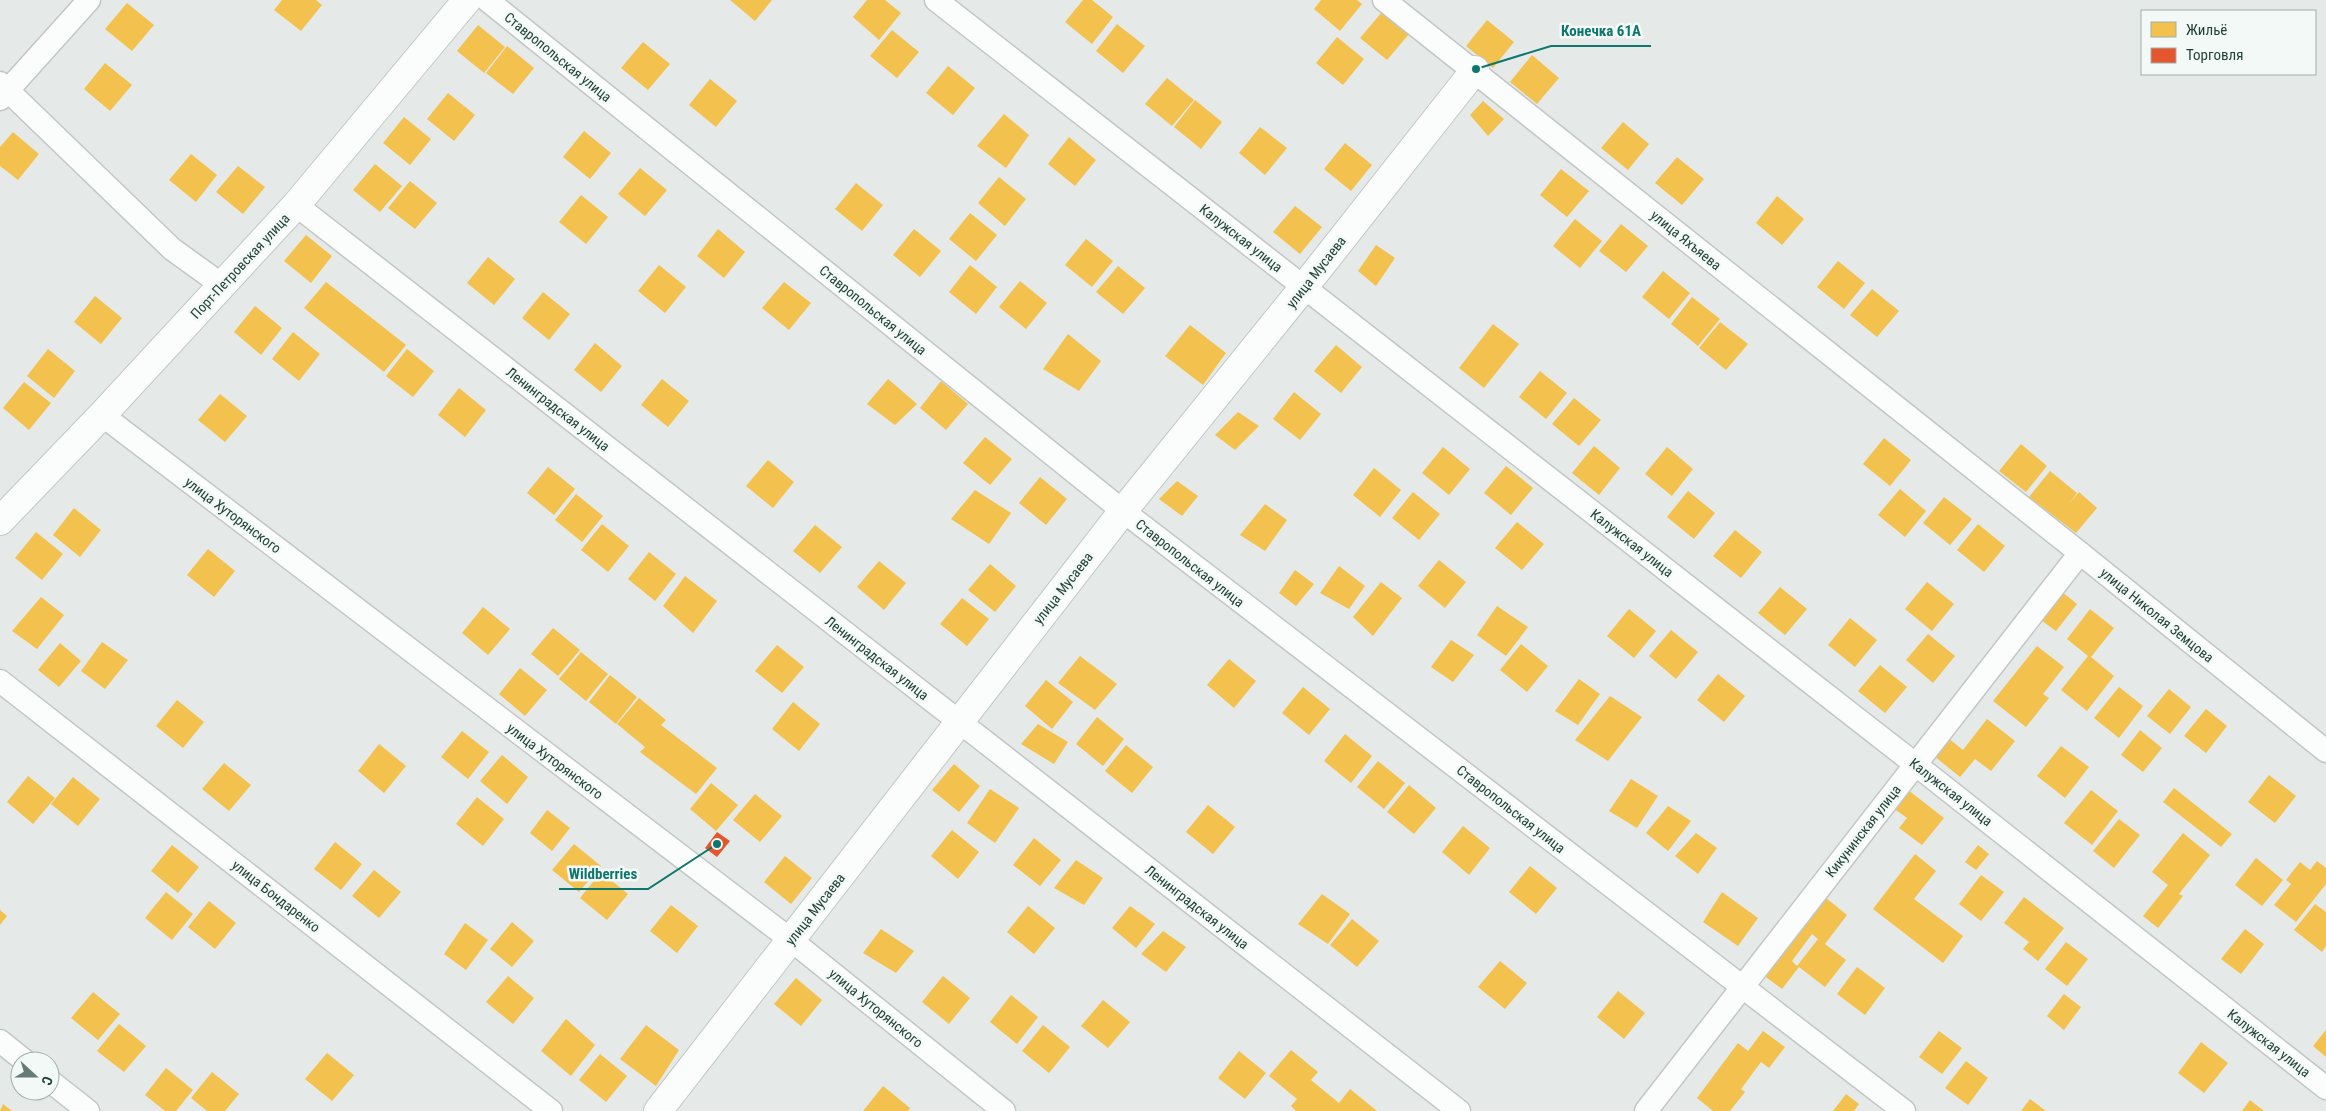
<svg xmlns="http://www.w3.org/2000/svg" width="2326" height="1111" viewBox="0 0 2326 1111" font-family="'Roboto Condensed',sans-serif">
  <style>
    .homes { fill: #f2c14e; fill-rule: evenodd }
    .shops { fill: #e4572e }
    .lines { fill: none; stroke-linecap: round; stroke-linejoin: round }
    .street-casing { stroke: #c2c7c5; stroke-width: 25 }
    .secondary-casing { stroke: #c0c8c5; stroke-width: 30 }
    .street { stroke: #fbfcfc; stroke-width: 22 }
    .secondary { stroke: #fbfcfc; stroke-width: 28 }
    .labels { text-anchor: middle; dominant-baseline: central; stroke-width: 5; stroke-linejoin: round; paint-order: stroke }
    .street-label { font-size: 14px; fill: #204038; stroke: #f3f9f6 }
    .leader { fill: none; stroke: #0f766e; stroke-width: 2 }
    .callout-dot { fill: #0f766e; stroke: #f3f9f6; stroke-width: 2 }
    .callout-label { font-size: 15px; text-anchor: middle; font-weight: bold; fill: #0f766e; stroke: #f3f9f6; stroke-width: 5; stroke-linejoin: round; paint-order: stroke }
  </style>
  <rect width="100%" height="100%" fill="#e5eae8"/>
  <path class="homes" d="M282 0H316L322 5 301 31 274 10Z
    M730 0H772L755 21Z
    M867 0H885L901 13 879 40 853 17Z
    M1083 0H1092L1113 17 1092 44 1065 22Z
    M1321 0H1357L1362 4 1340 31 1314 9Z
    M127 3 154 25 132 51 105 29Z
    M1382 12 1409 34 1387 60 1360 38Z
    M1487 20 1514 42 1493 68 1466 46Z
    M1117 24 1145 46 1123 73 1096 51Z
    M478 25 505 47 484 73 457 51Z
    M892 30 919 52 897 78 870 56Z
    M1337 37 1364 59 1343 85 1316 63Z
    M643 42 670 64 648 90 621 68Z
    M507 46 534 68 513 94 486 73Z
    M1532 55 1559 78 1537 104 1510 82Z
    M105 63 132 85 110 111 84 89Z
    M948 66 975 88 953 115 926 93Z
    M1167 78 1194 100 1172 126 1145 104Z
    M710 79 737 101 716 127 689 105Z
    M448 93 475 115 454 141 427 119Z
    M1195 100 1222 122 1201 149 1174 127Z
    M1483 101 1504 119 1488 136 1470 115Z
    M1004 114 1029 135 1006 168 977 146Z
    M404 117 431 139 410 165 383 143Z
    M1623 122 1649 144 1628 170 1601 148Z
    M1260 127 1287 148 1265 175 1239 153Z
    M584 131 611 153 590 179 563 157Z
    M13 132 39 154 18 180 0 166V147Z
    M1069 137 1096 160 1075 186 1048 164Z
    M1345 143 1372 165 1351 191 1324 169Z
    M191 154 217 175 196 202 169 180Z
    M1677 157 1704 179 1682 205 1655 183Z
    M375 164 402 186 380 212 353 190Z
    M238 166 265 187 243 214 216 192Z
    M640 168 667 190 645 216 618 194Z
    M1561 169 1589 191 1567 217 1540 195Z
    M999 177 1026 199 1005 226 978 203Z
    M410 181 437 203 415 229 388 208Z
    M856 183 883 205 862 231 835 209Z
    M581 195 608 217 586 244 559 222Z
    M1777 196 1804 219 1782 245 1756 223Z
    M1295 206 1322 227 1300 254 1273 232Z
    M970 213 997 235 976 261 949 239Z
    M1575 219 1602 241 1580 268 1553 246Z
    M1621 224 1648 246 1626 272 1599 251Z
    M718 229 745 252 724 278 697 256Z
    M914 229 941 251 920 277 893 255Z
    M306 235 332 256 311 283 284 261Z
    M1086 239 1113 261 1092 287 1065 265Z
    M1376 245 1395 258 1376 286 1358 271Z
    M488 257 515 279 494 305 467 283Z
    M1838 261 1865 283 1844 309 1817 287Z
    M659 265 686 287 665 313 638 291Z
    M970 265 997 287 976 314 949 292Z
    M1118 266 1145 288 1123 314 1096 292Z
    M1663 271 1690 293 1669 319 1642 297Z
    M1020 281 1047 303 1026 329 999 307Z
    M326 282 406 345 384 372 304 308Z
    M784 282 811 303 789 330 762 308Z
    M1872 289 1899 311 1877 337 1850 315Z
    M543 292 570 314 549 340 522 318Z
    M95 296 122 318 101 344 74 322Z
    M1692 297 1720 319 1698 346 1671 324Z
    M255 306 282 328 261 355 234 332Z
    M1720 322 1748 344 1726 370 1699 348Z
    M1493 324 1519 344 1484 388 1459 368Z
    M1190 325 1226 353 1203 385 1165 356Z
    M293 332 320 354 299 381 272 359Z
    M1068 334 1101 361 1079 391 1043 369Z
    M595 343 622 366 601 392 574 370Z
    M1336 345 1362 367 1341 393 1314 371Z
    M48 349 75 371 54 398 27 376Z
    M407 349 434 371 413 397 386 376Z
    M1540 371 1567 393 1546 419 1519 397Z
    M662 379 689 401 668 427 641 405Z
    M888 379 917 404 895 425 867 404Z
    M941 381 968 404 946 430 920 408Z
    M24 382 51 403 29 430 3 408Z
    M459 388 486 410 465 437 438 415Z
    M1294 392 1321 414 1300 440 1273 419Z
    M220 394 247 416 225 442 198 420Z
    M1574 398 1601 420 1579 446 1552 424Z
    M1238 412 1259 426 1235 450 1215 435Z
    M985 437 1012 459 990 485 963 463Z
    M1884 438 1911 460 1890 486 1863 464Z
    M2021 444 2047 466 2026 492 1999 471Z
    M1594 446 1620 468 1599 495 1572 473Z
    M1443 447 1470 469 1449 495 1422 473Z
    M1667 447 1693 469 1672 496 1645 474Z
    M768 460 794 482 773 508 746 486Z
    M1506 466 1533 488 1511 515 1484 493Z
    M548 467 575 489 554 515 527 493Z
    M1374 468 1401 490 1380 517 1353 495Z
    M2050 471 2077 493 2069 504 2079 492 2097 508 2076 533 2029 497Z
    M1040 477 1067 499 1046 525 1019 503Z
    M1177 481 1198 496 1182 516 1159 499Z
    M1900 489 1926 511 1905 537 1878 515Z
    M975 490 1011 513 989 544 951 519Z
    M1688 491 1715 513 1694 539 1667 517Z
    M1413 492 1440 514 1419 540 1392 518Z
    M576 494 603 516 582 542 555 520Z
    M1944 497 1972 519 1950 545 1923 523Z
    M1265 504 1287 520 1265 551 1240 535Z
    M74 508 101 530 80 557 53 535Z
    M1517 522 1544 544 1522 570 1495 548Z
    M602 524 629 546 608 572 581 550Z
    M1978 524 2005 546 1984 572 1957 550Z
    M815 525 842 547 820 573 793 551Z
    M1735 530 1762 552 1741 578 1713 556Z
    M36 532 63 554 42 580 15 558Z
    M208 549 235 571 214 597 187 575Z
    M649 552 676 574 655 601 628 579Z
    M1439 560 1466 582 1445 608 1418 586Z
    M879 561 906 583 884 610 857 587Z
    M990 564 1016 586 995 612 968 590Z
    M1339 566 1365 586 1349 609 1320 593Z
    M1295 570 1314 584 1296 606 1279 593Z
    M685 576 717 601 693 633 663 606Z
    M1381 582 1402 598 1373 636 1353 617Z
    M1927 582 1954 604 1932 631 1905 609Z
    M1780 587 1807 609 1785 635 1758 613Z
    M2056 587 2077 604 2056 631 2034 615Z
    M41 597 64 615 37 649 12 631Z
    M962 598 989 619 967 646 940 624Z
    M1497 606 1528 627 1506 656 1477 635Z
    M483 607 510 629 488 655 462 633Z
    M1629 609 1656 631 1634 658 1607 636Z
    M2090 609 2114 628 2091 657 2114 676 2087 711 2061 690 2088 656 2067 639Z
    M1850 618 1877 640 1855 667 1828 645Z
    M553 628 580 650 558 676 531 654Z
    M1671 630 1698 652 1676 679 1649 656Z
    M1928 634 1955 656 1933 683 1906 660Z
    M1451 640 1474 655 1453 682 1431 667Z
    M102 642 128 660 105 689 81 671Z
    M60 643 81 661 59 687 38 670Z
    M1521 644 1548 666 1527 692 1500 670Z
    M777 645 804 667 782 693 755 671Z
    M2037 646 2064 667 2043 694 2049 698 2026 727 1993 701Z
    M581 652 608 674 586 701 559 679Z
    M1080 656 1117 684 1095 710 1058 683Z
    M1229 659 1256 681 1234 708 1207 685Z
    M1880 665 1907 687 1885 713 1858 691Z
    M520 668 547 690 525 716 499 694Z
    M1718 674 1745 696 1724 722 1697 700Z
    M610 675 637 697 616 724 589 702Z
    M1579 679 1600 694 1578 725 1555 711Z
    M1046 680 1073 702 1052 729 1025 706Z
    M1303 687 1330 709 1309 735 1282 713Z
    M2119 687 2143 706 2119 738 2094 718Z
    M2169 689 2191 707 2170 734 2147 716Z
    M1610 696 1642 717 1608 761 1575 740Z
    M639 698 666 720 661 725 717 768 696 794 640 752 645 747 617 724Z
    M177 700 204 722 183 748 156 726Z
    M793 702 820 724 799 751 772 729Z
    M2206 709 2227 726 2206 753 2184 736Z
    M1097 717 1124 739 1103 766 1076 744Z
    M1987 719 2015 741 1991 771 1975 759 1960 777 1928 751 1943 734 1963 750Z
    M1038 724 1068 742 1054 764 1021 744Z
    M2140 730 2162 748 2143 772 2121 755Z
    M462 731 489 752 468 779 441 757Z
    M1345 734 1372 756 1351 783 1324 761Z
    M379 744 406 766 384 793 358 771Z
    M1126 745 1153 767 1132 793 1105 771Z
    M2061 746 2089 767 2065 798 2037 776Z
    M502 755 528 777 507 804 480 781Z
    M1378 761 1405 783 1384 809 1357 787Z
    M224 763 251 785 229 811 202 789Z
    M954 764 980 786 959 812 932 790Z
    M2269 775 2296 796 2275 823 2248 802Z
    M28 776 55 798 33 824 7 802Z
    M73 777 100 799 78 826 51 804Z
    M1631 779 1658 796 1637 828 1609 811Z
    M711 783 738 805 716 831 690 809Z
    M1409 785 1436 808 1414 834 1387 812Z
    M1903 786 1944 818 1922 845 1899 828 1907 818 1889 805Z
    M2174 788 2232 834 2221 847 2163 802Z
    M990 789 1019 808 995 843 967 823Z
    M2091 790 2118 811 2092 845 2064 823Z
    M755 794 782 816 760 842 733 820Z
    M477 797 504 819 483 846 456 824Z
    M1208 805 1235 827 1213 854 1186 832Z
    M1668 806 1691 821 1668 851 1646 833Z
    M547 810 570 828 552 851 530 833Z
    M2119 819 2140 835 2114 868 2093 851Z
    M1463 826 1490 848 1469 875 1442 852Z
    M952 830 979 852 958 879 931 856Z
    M1696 833 1717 848 1698 874 1675 856Z
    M2183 833 2210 855 2179 894 2183 896 2158 928 2143 916 2168 885 2152 872Z
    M1034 838 1061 860 1040 886 1013 865Z
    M335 842 362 864 341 890 314 869Z
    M574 844 601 866 579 892 552 870Z
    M172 845 199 867 178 893 151 871Z
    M1978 845 1989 854 1976 870 1965 862Z
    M1915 854 1936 871 1914 899 1963 936 1943 963 1873 909Z
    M785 856 812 878 791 904 764 882Z
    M2256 858 2283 880 2262 906 2235 885Z
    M1076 860 1103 878 1084 905 1054 888Z
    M2317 861 2326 868V884L2296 922 2274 905 2291 884 2286 880 2300 862 2310 870Z
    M1530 866 1557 888 1536 914 1509 892Z
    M374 870 401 892 379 918 352 896Z
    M601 872 628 894 607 920 580 898Z
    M1981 875 2004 892 1981 921 1959 904Z
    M166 892 193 914 172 940 145 918Z
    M1722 892 1758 918 1738 946 1703 922Z
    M1820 893 1847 915 1825 944 1846 960 1825 987 1799 967 1782 989 1759 972ZM1812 934 1818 939 1797 966 1792 961Z
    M1322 894 1350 914 1328 944 1298 924Z
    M2024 897 2064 928 2038 961 2023 949 2029 942 2004 923Z
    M209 901 236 923 215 949 188 927Z
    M2315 904 2326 912V946L2322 952 2294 930Z
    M671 905 698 926 677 953 650 931Z
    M1028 906 1055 928 1034 954 1007 932Z
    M1130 906 1155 924 1136 948 1112 928Z
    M0 910 7 916 0 925Z
    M1352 919 1379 941 1357 967 1330 945Z
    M512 922 534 941 512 967 490 949Z
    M465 923 488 940 466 970 444 954Z
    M881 929 914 951 896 973 863 953Z
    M2245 929 2264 944 2241 974 2221 959Z
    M1163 931 1186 947 1166 972 1141 954Z
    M2066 942 2088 959 2067 986 2045 969Z
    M1500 961 1527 983 1505 1009 1478 987Z
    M1857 967 1885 988 1865 1015 1837 994Z
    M508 976 534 998 513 1024 486 1002Z
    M943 976 970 998 949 1024 922 1002Z
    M796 978 822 1000 801 1026 774 1004Z
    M1618 991 1645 1013 1624 1039 1597 1017Z
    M93 992 120 1014 98 1040 71 1018Z
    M2064 994 2081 1007 2064 1030 2047 1016Z
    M1011 995 1038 1017 1017 1044 990 1022Z
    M1103 1000 1130 1022 1108 1048 1081 1026Z
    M566 1019 595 1045 571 1076 541 1051Z
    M119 1024 146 1046 124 1072 97 1051Z
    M646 1025 679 1050 656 1086 620 1059Z
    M1043 1025 1070 1047 1049 1073 1022 1051Z
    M2326 1030V1057L2313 1046Z
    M1763 1031 1785 1047 1769 1068 1761 1062 1741 1089 1745 1092 1730 1111H1713L1697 1098 1738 1043 1748 1051Z
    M1939 1031 1962 1048 1942 1074 1919 1057Z
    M2201 1042 2228 1063 2204 1093 2178 1073Z
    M1291 1050 1318 1072 1311 1080 1339 1103 1350 1089 1377 1111H1296L1291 1106 1297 1099 1269 1076Z
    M1239 1051 1266 1073 1245 1099 1218 1078Z
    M327 1053 354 1075 332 1101 305 1079Z
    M600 1054 627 1076 606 1102 579 1080Z
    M1966 1061 1988 1078 1968 1105 1945 1088Z
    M166 1068 193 1090 176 1111H165L145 1095Z
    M212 1072 239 1094 225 1111H207L191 1098Z
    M883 1086 910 1108 908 1111H863Z
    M1846 1094 1859 1104 1854 1111H1833Z
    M2030 1099 2046 1111H2021Z
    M2250 1100 2264 1111H2242Z
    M3 1104 12 1111H0Z"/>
  <path class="shops" d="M717 832 730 841 717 857 705 848Z"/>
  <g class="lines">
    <defs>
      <path id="street" d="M487 0 1123 511 1904 1111
        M936 0 1915 764 2326 1088
        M1384 0 2080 553 2326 751
        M0 83 172 249 222 285
        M0 99 89 0
        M296 205 1459 1111
        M102 415 791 940 1004 1111
        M0 681 551 1111
        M0 1041 25 1061
        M50 1081 88 1111
        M1646 1111 2080 553"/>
      <path id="secondary" d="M0 521 102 415 296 205 467 0
        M658 1111 1123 511 1304 287 1475 70"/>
    </defs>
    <use href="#street" class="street-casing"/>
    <use href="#secondary" class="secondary-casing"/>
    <use href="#street" class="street"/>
    <use href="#secondary" class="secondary"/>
  </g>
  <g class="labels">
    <g class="street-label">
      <text transform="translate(558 57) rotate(39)">Ставропольская улица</text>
      <text transform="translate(1241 238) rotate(38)">Калужская улица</text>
      <text transform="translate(1686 240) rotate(39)">улица Яхъяева</text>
      <text transform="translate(240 266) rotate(-47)">Порт-Петровская улица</text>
      <text transform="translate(1316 272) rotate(-52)">улица Мусаева</text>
      <text transform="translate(873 310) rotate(39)">Ставропольская улица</text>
      <text transform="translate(558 409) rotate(38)">Ленинградская улица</text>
      <text transform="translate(233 515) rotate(37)">улица Хуторянского</text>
      <text transform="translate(1632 543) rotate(38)">Калужская улица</text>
      <text transform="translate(1190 563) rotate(38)">Ставропольская улица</text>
      <text transform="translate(1063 588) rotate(-52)">улица Мусаева</text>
      <text transform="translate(2157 615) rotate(39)">улица Николая Земцова</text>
      <text transform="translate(877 658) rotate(38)">Ленинградская улица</text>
      <text transform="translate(555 761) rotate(37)">улица Хуторянского</text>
      <text transform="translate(1951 792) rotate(38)">Калужская улица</text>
      <text transform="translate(1511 809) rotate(38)">Ставропольская улица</text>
      <text transform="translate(1863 831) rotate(-52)">Кикунинская улица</text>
      <text transform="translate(276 896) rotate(38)">улица Бондаренко</text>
      <text transform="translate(1197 907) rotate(38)">Ленинградская улица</text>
      <text transform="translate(815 909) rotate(-52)">улица Мусаева</text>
      <text transform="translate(876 1008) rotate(39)">улица Хуторянского</text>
      <text transform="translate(2269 1043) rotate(38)">Калужская улица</text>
    </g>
  </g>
  <path class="leader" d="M1476 69L1551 46H1651M717 844L648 889H559"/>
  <g class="callout-dot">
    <circle cx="1476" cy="69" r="5"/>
    <circle cx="717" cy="844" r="5"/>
  </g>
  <g class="callout-label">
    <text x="1601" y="36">Конечка 61А</text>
    <text x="603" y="879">Wildberries</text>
  </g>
  <rect x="2141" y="10" width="175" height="65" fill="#f3f9f6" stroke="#9fafaa"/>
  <rect x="2151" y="22" width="25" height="15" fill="#f2c14e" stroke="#9fafaa"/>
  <text x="2186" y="35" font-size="15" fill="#204038">Жильё</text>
  <rect x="2151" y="48" width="25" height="15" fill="#e4572e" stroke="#9fafaa"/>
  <text x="2186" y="60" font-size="15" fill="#204038">Торговля</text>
  <g transform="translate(35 1076) rotate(111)"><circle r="24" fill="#f3f9f6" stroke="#9fafaa"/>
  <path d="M0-4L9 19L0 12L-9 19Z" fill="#657c76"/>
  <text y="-8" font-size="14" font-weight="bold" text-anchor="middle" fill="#204038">С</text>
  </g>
</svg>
